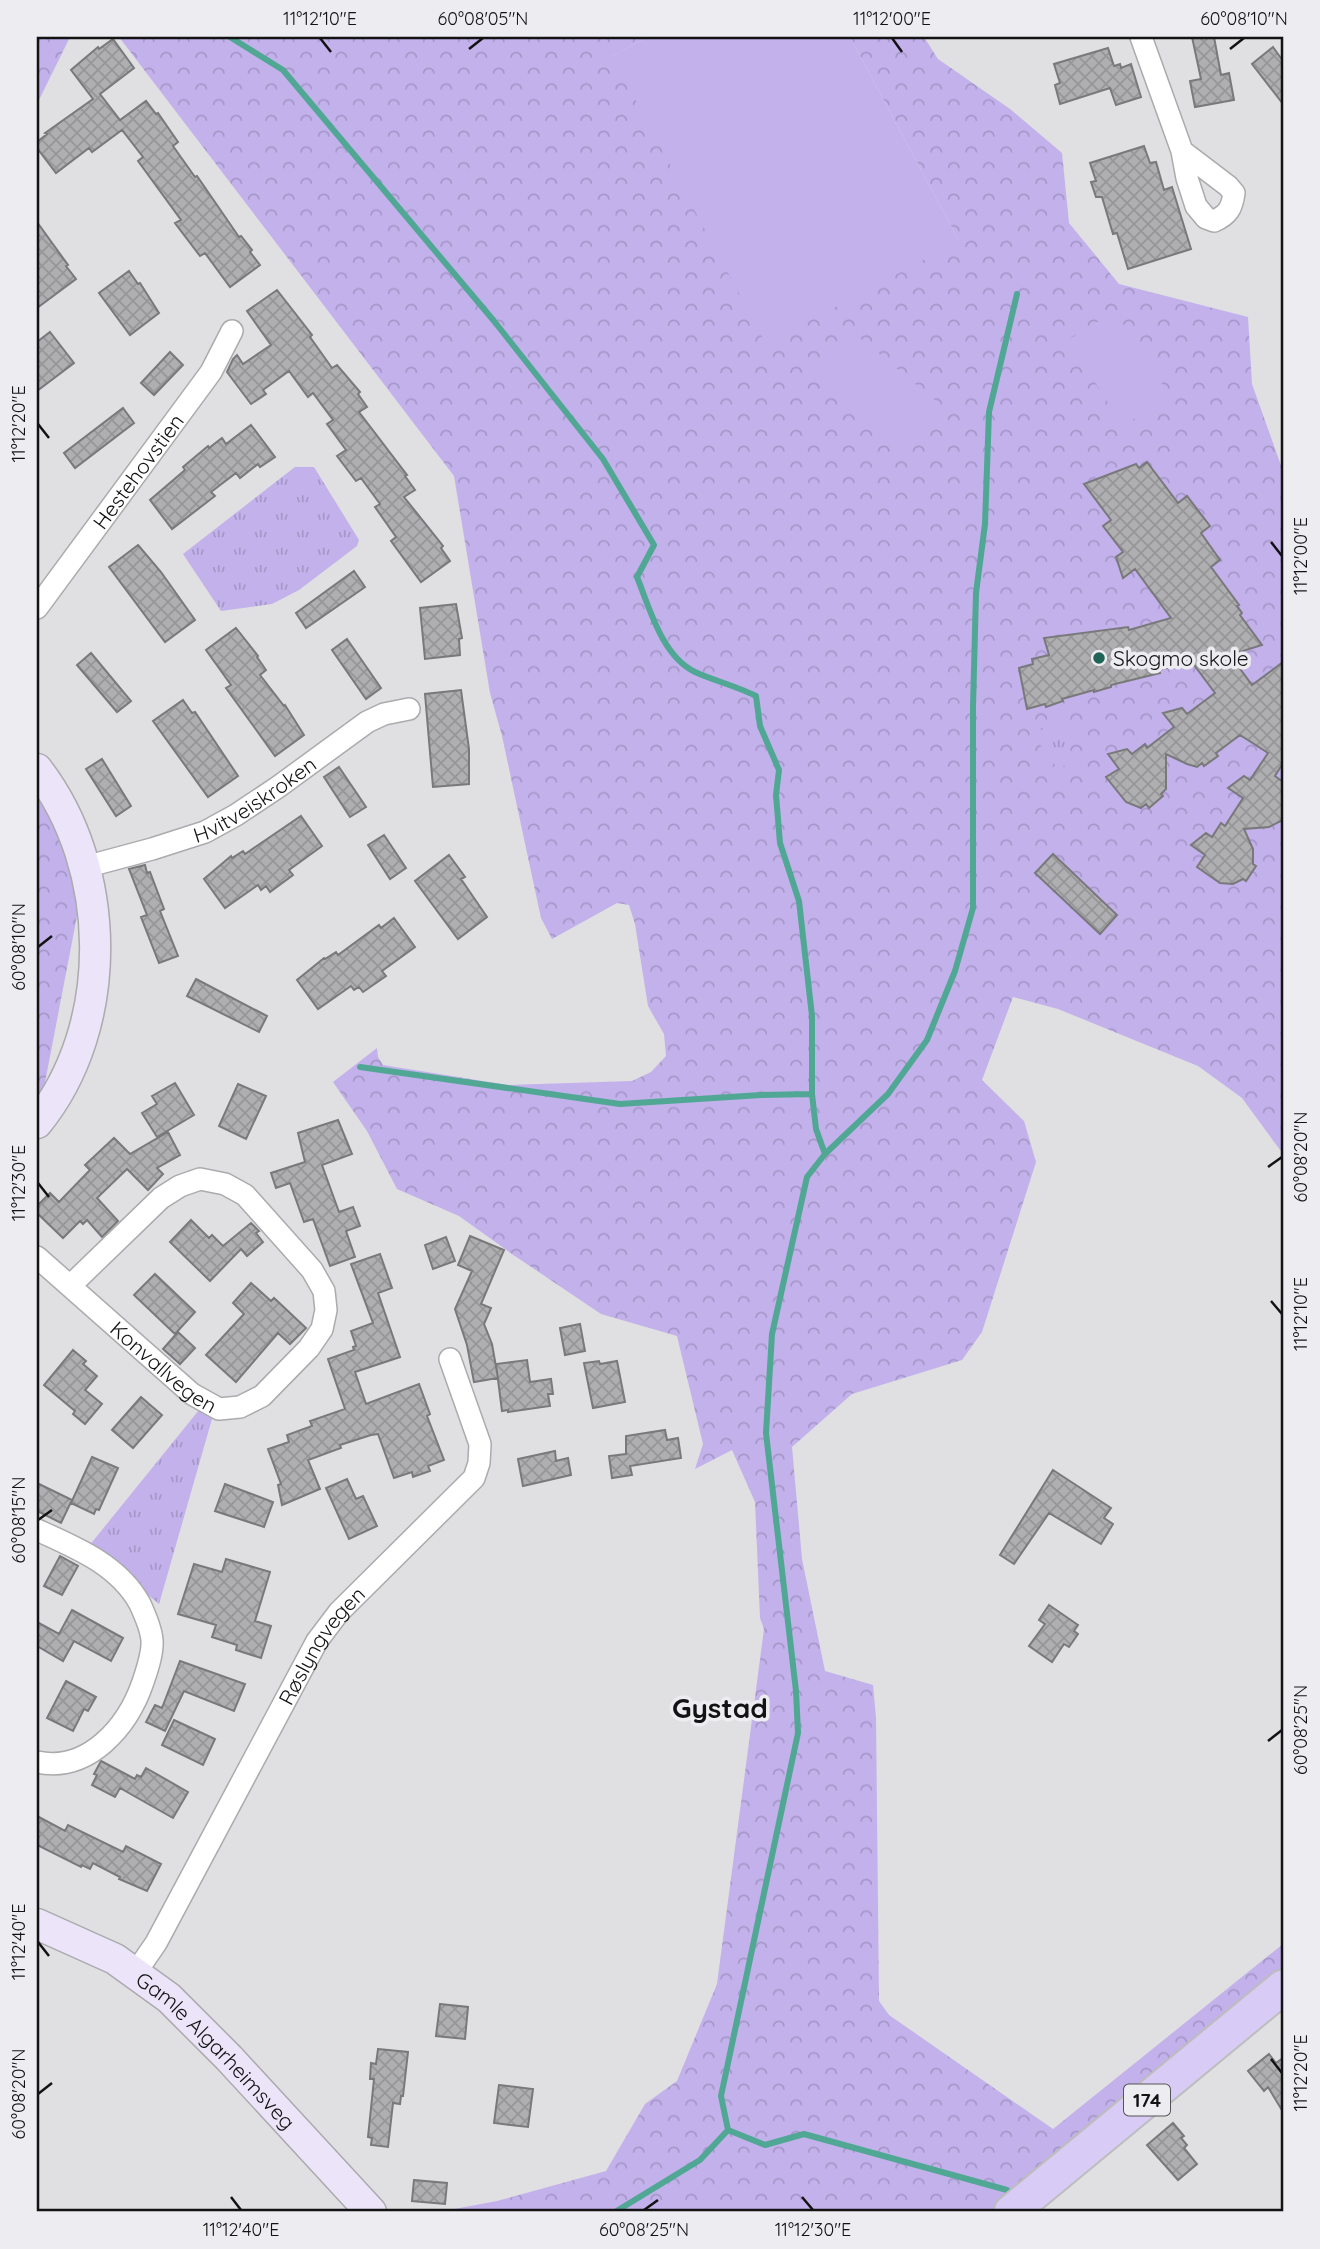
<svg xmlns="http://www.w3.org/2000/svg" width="1320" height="2249" viewBox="0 0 1320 2249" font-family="Quicksand,sans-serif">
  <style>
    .forest { fill: url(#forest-crowns) }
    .park { fill: url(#park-tufts) }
    .garden { fill: #c2b1eb }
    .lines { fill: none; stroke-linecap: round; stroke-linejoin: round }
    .stream { stroke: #50a794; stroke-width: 6 }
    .building { fill: url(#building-cross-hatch); stroke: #79787b; stroke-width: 2 }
    .street-casing { stroke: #abaaad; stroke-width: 24 }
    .secondary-casing { stroke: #abaaad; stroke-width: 33 }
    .primary-casing { stroke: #bdbdbd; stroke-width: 37 }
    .street { stroke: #fff; stroke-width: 21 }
    .secondary { stroke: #ece5fa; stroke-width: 30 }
    .primary { stroke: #d8cbf6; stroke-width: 33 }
    .ticks { fill: none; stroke: #131314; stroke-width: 2.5 }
    .poi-dot { fill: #1f6456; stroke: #edecf0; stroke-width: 2.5 }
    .labels { text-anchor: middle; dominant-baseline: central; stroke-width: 7; stroke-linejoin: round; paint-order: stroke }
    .shield { fill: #edecf0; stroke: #545456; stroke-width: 2 }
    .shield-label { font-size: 19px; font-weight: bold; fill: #131314 }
    .street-label { font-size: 21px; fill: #131314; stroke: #edecf0 }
    .poi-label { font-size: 21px; fill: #131314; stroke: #edecf0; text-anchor: start }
    .district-label { font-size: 28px; font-weight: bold; fill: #131314; stroke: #edecf0 }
    .neatline { fill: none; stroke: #131314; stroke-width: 2.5 }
    .ticks-label { font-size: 18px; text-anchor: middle; fill: #131314 }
  </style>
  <defs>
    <pattern id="forest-crowns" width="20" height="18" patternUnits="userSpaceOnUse" patternTransform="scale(1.75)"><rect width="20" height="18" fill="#c2b1eb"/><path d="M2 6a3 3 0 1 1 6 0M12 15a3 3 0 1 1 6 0" fill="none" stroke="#a697c9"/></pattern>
    <pattern id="park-tufts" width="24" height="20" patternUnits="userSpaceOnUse" patternTransform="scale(1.75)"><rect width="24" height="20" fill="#c2b1eb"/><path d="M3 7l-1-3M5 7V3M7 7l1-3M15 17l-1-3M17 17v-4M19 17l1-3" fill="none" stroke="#a697c9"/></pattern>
    <pattern id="building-cross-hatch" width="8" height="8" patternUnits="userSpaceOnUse" patternTransform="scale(1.75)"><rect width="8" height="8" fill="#afaeb1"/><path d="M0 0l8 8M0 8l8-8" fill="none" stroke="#969597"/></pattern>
  </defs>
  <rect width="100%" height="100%" fill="#e0dfe2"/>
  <path class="forest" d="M37 37H70L37 104Z
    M119 37H648L612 56 959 241 850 37H924L938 59 1010 109 1062 153 1069 223 1119 284 1248 317 1252 384 1283 471V1154L1242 1098 1198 1066 1058 1009 1013 997 982 1080 1024 1121 1036 1162 982 1332 962 1360 852 1394 792 1447 802 1559 825 1671 873 1685 876 1718 879 2001 889 2015 1053 2129 1283 1944V1990L1013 2212H438L497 2201 606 2171 645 2104 677 2081 717 1984 764 1629 760 1618 755 1502 732 1450 695 1469 703 1444 677 1336 601 1314 512 1254 459 1216 397 1189 367 1131 333 1082 377 1048 378 1057 383 1065 508 1085 632 1081 651 1072 666 1056 664 1034 648 1006 635 924 629 905 617 903 552 939 541 918 502 736 490 693 454 476Z
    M37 783 82 890 42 1098 37 1094Z"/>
  <path class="park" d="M295 467H314L359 540 357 546 299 590 272 604 221 611 183 554Z
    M1068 723 1066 765 1057 768 1032 733 1050 724Z
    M199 1410 212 1419 159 1604 89 1546Z"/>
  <path class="garden" d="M648 37H850L959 241 766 344 612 56Z
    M1115 311 1170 396 1123 426 1068 340Z
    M848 328 947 410 905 457 809 374Z"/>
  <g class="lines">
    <path class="stream" d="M230 37 283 70 494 321 603 459 654 545 637 577C650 609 662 656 695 672 715 681 736 686 756 696L760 726 779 770 776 795 780 843 799 901 812 1016V1094L816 1129 825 1154
      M360 1067 620 1104 761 1095 812 1094
      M728 2130 721 2096 798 1733 796 1691 766 1433 772 1334 807 1177 825 1154 888 1094 927 1040 955 971 973 908V707L976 593 985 524 989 412 1017 294
      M728 2130 765 2145 804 2134 1007 2190
      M615 2212 700 2160 728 2130"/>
  </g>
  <path class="building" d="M1192 37H1214L1221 75 1229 73 1234 100 1195 107 1190 81 1201 79Z
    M113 39 134 68 100 94 120 120 146 101 156 114 158 113 178 142 173 146 195 177 197 176 239 237 241 236 252 250 250 252 260 265 230 287 205 253 200 256 175 223 181 220 138 161 143 157 122 130 92 152 89 148 56 173 37 148V142L47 134 45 133 93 99 71 70 98 47 99 49Z
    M1273 47 1283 61V104L1252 64Z
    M1108 48 1114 66 1120 64 1121 68 1131 64 1141 97 1116 105 1110 88 1060 104 1055 85 1060 83 1054 64Z
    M1144 146 1150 163 1156 162 1164 190 1172 187 1191 249 1128 269 1117 233 1113 234 1102 197H1096L1091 182 1096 181 1090 163Z
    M37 222 68 265 66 266 76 279 37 308Z
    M129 271 138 284 140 283 159 313 130 335 99 293Z
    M277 290 312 335 310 337 332 368 337 365 360 392 358 394 367 407 359 412 407 475 405 476 415 490 404 497 443 546 441 548 450 561 421 582 391 541 396 537 375 507 380 504 361 478 356 481 337 456 346 450 327 424 333 420 313 393 308 397 289 371 263 390 266 394 251 404 227 372 233 359 237 355 243 364 271 345 247 311Z
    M50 332 74 363 37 391V342Z
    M170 352 183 365 154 395 141 383Z
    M123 408 134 423 75 468 64 453Z
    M251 425 275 457 260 467 258 464 240 478 236 473 211 492 215 496 172 529 150 500 185 470 183 467 208 446 209 448 222 438 226 444Z
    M1147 462 1178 503 1187 496 1210 526 1201 533 1220 560 1211 567 1239 605 1237 606 1242 613 1240 615 1262 645 1230 655 1252 685 1283 662V763L1275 776 1283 782V820L1269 827 1244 829 1253 849V864L1256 866 1246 881 1243 879 1233 884 1220 883 1197 867 1205 855 1191 845 1206 833 1212 837 1221 823 1225 826 1243 798 1228 788 1244 776 1250 780 1268 753 1240 735 1216 753 1218 756 1204 766 1202 763 1197 767 1187 764 1166 754V789L1161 794 1163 796 1149 808 1146 804 1141 808 1126 802 1106 777 1119 769 1108 754 1127 749 1132 754 1145 744 1147 748 1174 727 1163 713 1182 708 1187 714 1215 693 1191 661 1159 670 1160 673 1111 685V687L1094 692V690L1062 699 1063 701 1046 707 1045 704 1027 709 1019 668 1033 664 1032 659 1049 655 1044 638 1128 627 1129 630 1171 618 1135 569 1123 578 1116 557 1123 552 1103 526 1111 520 1084 484 1136 464 1139 468Z
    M138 545 161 572 195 620 165 642 109 567Z
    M354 571 365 587 306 628 296 613Z
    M456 604 462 638 459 639 460 655 425 659 420 608Z
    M236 628 258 656 257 657 266 670 260 675 284 706 285 705 304 735 275 756 226 688 231 685 206 650Z
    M347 639 381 688 366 699 332 650Z
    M91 653 131 701 117 712 77 665Z
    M461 690 469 749V784L433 787 425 694Z
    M183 700 192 713 195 712 238 776 208 797 153 721Z
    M102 759 131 806 116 816 86 769Z
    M339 767 366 807 350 817 324 777Z
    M301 816 322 846 289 870 293 875 270 892 266 886 261 890 258 885 225 908 204 879 231 856 232 858 243 851 245 854Z
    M384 835 406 868 390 879 368 845Z
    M1053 854 1117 915 1100 934 1035 873Z
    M449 855 465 877 461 879 487 917 458 939 415 881Z
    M145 865 147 873 150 872 164 909 160 911 178 956 159 963 141 917 147 915 129 869Z
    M394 918 415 947 382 971 386 976 363 992 359 987 354 990 351 986 318 1009 297 980 324 958 325 959 336 952 338 955 379 925 381 928Z
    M196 979 267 1016 259 1032 187 996Z
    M175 1083 194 1115 157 1137 142 1113 157 1104 152 1096Z
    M238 1084 266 1096 246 1139 219 1126Z
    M338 1120 352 1154 322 1165 339 1212 353 1207 360 1226 346 1231 355 1257 330 1266 313 1219 304 1222 290 1183 276 1188 271 1173 305 1162 298 1133Z
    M168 1132 180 1155 157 1168 163 1174 148 1190 127 1169 97 1198 118 1221 102 1237 87 1220 83 1224 80 1221 63 1238 37 1213V1206L50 1193 59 1202 90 1170 85 1165 114 1138 130 1154Z
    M191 1220 209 1238 212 1235 223 1246 251 1223 259 1231 256 1233 263 1242 247 1256 241 1249 210 1281 170 1242Z
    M470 1236 504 1250 481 1304 491 1308 484 1324 492 1344 498 1378 474 1382 467 1345 455 1309 472 1271 458 1265Z
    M446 1237 455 1261 433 1269 425 1245Z
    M380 1254 392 1288 378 1293 400 1357 355 1372 366 1404 419 1384 430 1414 427 1416 444 1460 428 1466 430 1471 413 1477 412 1472 394 1478 378 1434 371 1435 340 1445 341 1448 308 1460 320 1489 282 1505 278 1485 281 1484 268 1449 289 1442 287 1435 312 1426 310 1421 345 1409 328 1359 354 1350 353 1347 356 1346 351 1331 373 1323 351 1264Z
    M155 1274 195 1312 175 1334 134 1295Z
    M251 1283 271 1301 274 1298 306 1328 290 1344 278 1333 236 1382 206 1355 244 1314 233 1303Z
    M580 1324 585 1351 565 1355 560 1328Z
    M178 1332 195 1348 180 1364 163 1349Z
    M73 1350 86 1361 83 1364 97 1376 85 1390 102 1404 85 1424 73 1414 75 1411 44 1385Z
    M527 1360 530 1382 551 1379 553 1394H548L550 1406 508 1412V1410L502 1411 496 1364Z
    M599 1361 600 1364 617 1361 625 1402 593 1408 584 1363Z
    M141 1397 162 1415 133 1448 112 1430Z
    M665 1430 667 1440 678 1438 681 1458 630 1466 632 1475 612 1478 609 1456 626 1454V1436Z
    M555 1451 556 1461 568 1458 571 1475 523 1486 518 1459Z
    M92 1457 118 1468 99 1510 96 1509 94 1514 71 1503Z
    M1053 1470 1111 1508 1104 1518 1113 1524 1101 1544 1049 1513 1014 1564 1000 1555Z
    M347 1479 356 1499 363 1496 377 1526 349 1539 326 1488Z
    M37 1483 72 1500 61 1523 37 1511Z
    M225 1484 273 1502 264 1527 215 1511Z
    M60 1556 78 1566 62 1595 44 1586Z
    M226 1559 270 1572 255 1621 271 1626 261 1658 236 1650 237 1645 212 1637 216 1625 178 1614 194 1564 222 1572Z
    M1049 1605 1078 1625 1074 1631 1078 1634 1069 1647 1064 1644 1052 1662 1029 1646 1045 1624 1039 1620Z
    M72 1610 123 1638 111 1661 74 1641 63 1661 37 1646V1622L59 1634Z
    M180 1661 245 1684 234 1711 184 1691 165 1731 146 1722 155 1705 162 1708Z
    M66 1681 96 1697 88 1711 84 1709 73 1731 47 1718Z
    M174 1720 215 1739 203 1765 162 1745Z
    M101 1761 135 1779 137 1775 141 1777 146 1768 188 1792 173 1818 120 1788 115 1797 92 1785 97 1775 94 1774Z
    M37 1816 65 1831 68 1825 123 1852 126 1846 161 1864 147 1891 119 1879 120 1877 93 1863 90 1869 82 1865 81 1867 37 1845Z
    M440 2004 468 2007 465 2039 436 2036Z
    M378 2049 408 2052 403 2096H401L400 2104 393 2103 388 2147 371 2145 372 2138 368 2137 374 2079H370L371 2063 376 2064Z
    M1269 2054 1276 2063 1283 2058V2112L1268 2087 1264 2091 1248 2071Z
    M499 2085 533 2089 528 2127 494 2123Z
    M1173 2123 1184 2136 1181 2138 1187 2145 1184 2148 1197 2164 1178 2180 1147 2145Z
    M414 2180 447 2183 445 2204 412 2201Z"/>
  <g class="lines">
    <defs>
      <g id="street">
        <path d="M1141 37 1182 151 1187 178 1196 206 1206 218 1214 221C1228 215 1232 208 1234 193L1228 186 1182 151"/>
        <path id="s1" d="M37 608 211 372 232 331"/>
        <path id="s2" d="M85 867 152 849 205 832 236 815 278 787 367 722 384 714 409 709"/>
        <path id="s3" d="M37 1257 192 1394 219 1409 240 1407 262 1396 309 1348 322 1329 326 1310 324 1291 312 1270 245 1195 225 1184 200 1179 180 1186 161 1198 70 1286"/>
        <path d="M37 1530C75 1547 119 1565 140 1604 145 1615 151 1628 152 1640 153 1653 147 1670 143 1682 128 1726 89 1773 37 1762"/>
        <path id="s4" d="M136 1972 156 1943 317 1641 339 1612 474 1478 479 1463 480 1444 450 1359"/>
      </g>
      <g id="secondary">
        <path d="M37 769C113 867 116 1026 37 1123"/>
        <path id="s5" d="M37 1924 115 1959 169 1998 229 2058 371 2212"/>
      </g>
      <path id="primary" d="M1011 2212 1283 1987"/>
    </defs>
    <use href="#street" class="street-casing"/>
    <use href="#secondary" class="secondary-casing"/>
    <use href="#primary" class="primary-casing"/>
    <use href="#street" class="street"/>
    <use href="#secondary" class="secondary"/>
    <use href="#primary" class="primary"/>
  </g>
  <path class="ticks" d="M320 38 331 52M892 38 902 52M469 49 483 38M1230 49 1244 38M38 424 49 438M1271 542 1282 556M38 947 52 936M1268 1167 1282 1157M38 1183 49 1197M1271 1301 1282 1314M38 1520 52 1510M1268 1741 1282 1730M38 1942 49 1956M1271 2059 1282 2073M38 2094 52 2083M231 2197 241 2210M802 2197 813 2210M644 2210 658 2200"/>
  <circle class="poi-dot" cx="1099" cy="658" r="7"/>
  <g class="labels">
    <rect class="shield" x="1124" y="2084.5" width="46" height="31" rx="5"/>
    <g class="shield-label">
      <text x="1147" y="2100">174</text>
    </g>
    <g class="street-label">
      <text stroke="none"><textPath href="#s1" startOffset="170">Hestehovstien</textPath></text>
      <text stroke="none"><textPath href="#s2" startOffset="184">Hvitveiskroken</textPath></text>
      <text stroke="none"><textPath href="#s3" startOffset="168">Konvallvegen</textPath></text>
      <text stroke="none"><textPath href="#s4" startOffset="376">Røslyngvegen</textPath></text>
      <text stroke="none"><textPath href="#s5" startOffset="222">Gamle Algarheimsveg</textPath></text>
    </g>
    <g class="poi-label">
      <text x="1113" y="658">Skogmo skole</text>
    </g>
    <g class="district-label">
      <text x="720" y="1707">Gystad</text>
    </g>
  </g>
  <rect width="1320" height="2249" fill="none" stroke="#edecf0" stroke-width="77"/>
  <rect x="38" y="38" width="1244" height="2172" class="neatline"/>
  <g class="ticks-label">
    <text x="320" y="25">11°12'10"E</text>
    <text x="483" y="25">60°08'05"N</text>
    <text x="892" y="25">11°12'00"E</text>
    <text x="1244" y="25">60°08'10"N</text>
    <text transform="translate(19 424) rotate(-90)" y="6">11°12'20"E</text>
    <text transform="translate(1301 556) rotate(-90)" y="6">11°12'00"E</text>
    <text transform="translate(19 947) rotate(-90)" y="6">60°08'10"N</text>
    <text transform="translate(1301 1157) rotate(-90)" y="6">60°08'20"N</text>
    <text transform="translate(19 1183) rotate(-90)" y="6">11°12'30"E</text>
    <text transform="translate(1301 1314) rotate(-90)" y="6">11°12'10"E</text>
    <text transform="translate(19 1520) rotate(-90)" y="6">60°08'15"N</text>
    <text transform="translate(1301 1730) rotate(-90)" y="6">60°08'25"N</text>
    <text transform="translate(19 1942) rotate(-90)" y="6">11°12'40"E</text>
    <text transform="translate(1301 2073) rotate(-90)" y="6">11°12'20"E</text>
    <text transform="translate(19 2094) rotate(-90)" y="6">60°08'20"N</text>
    <text x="241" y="2236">11°12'40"E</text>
    <text x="644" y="2236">60°08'25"N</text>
    <text x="813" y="2236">11°12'30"E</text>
  </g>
</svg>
